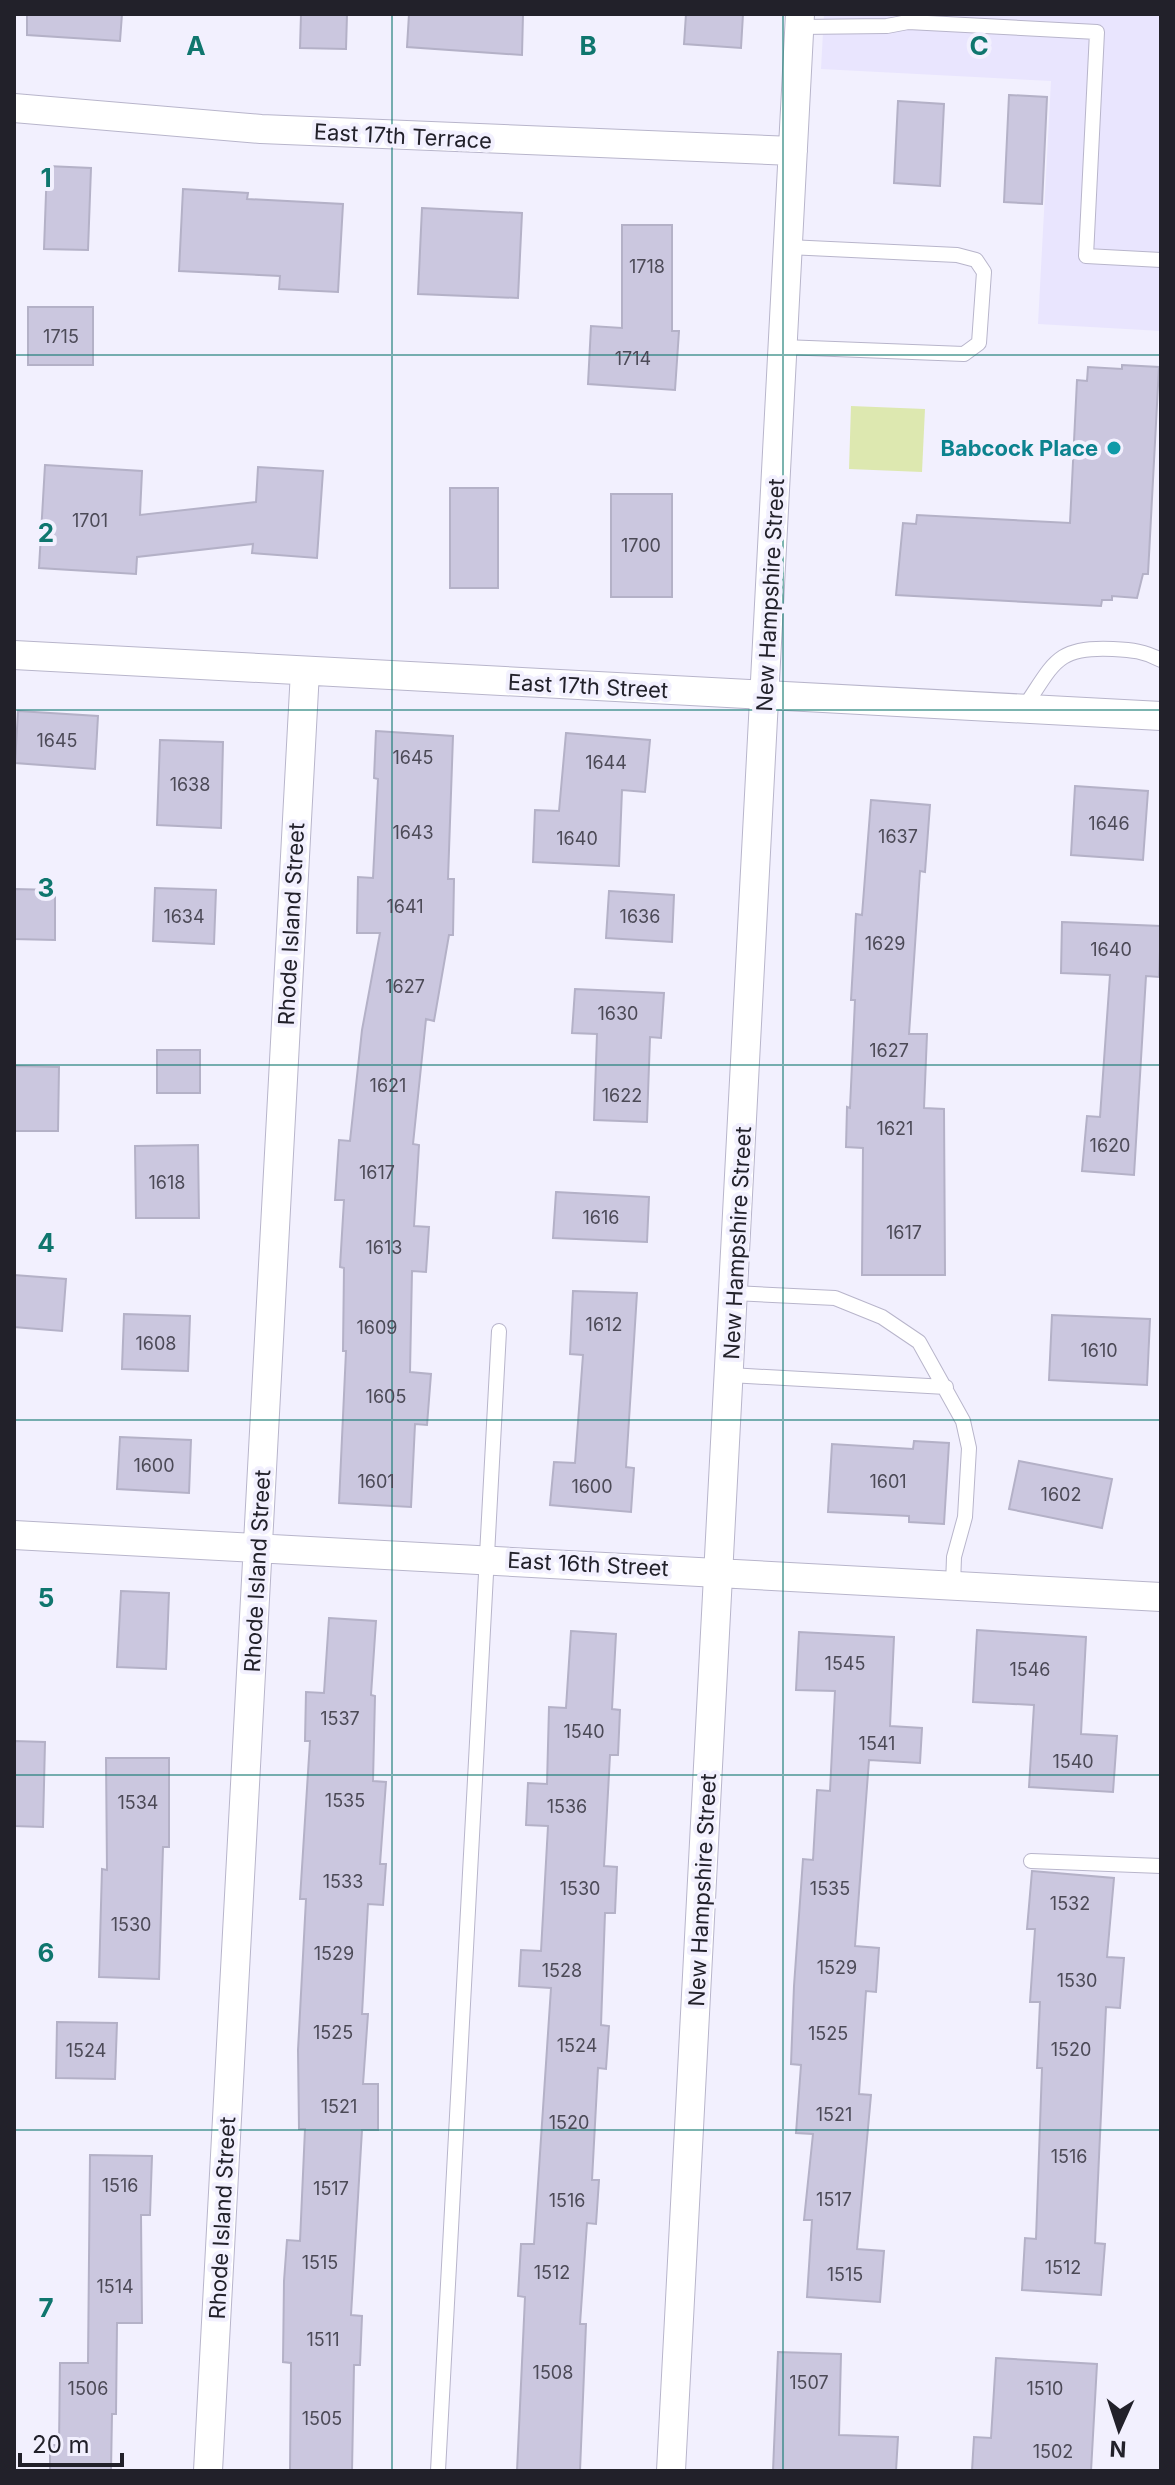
<svg xmlns="http://www.w3.org/2000/svg" width="1175" height="2485" viewBox="0 0 1175 2485" font-family="Inter,sans-serif">
  <style>
    .built { fill: #e9e5fe }
    .green { fill: #dde8b0 }
    .building { fill: #cbc7df; stroke: #b4b1c7; stroke-width: 2 }
    .lines { fill: none; stroke-linecap: round; stroke-linejoin: round }
    .service-casing { stroke: #b8b5cb; stroke-width: 16 }
    .minor-casing { stroke: #b8b5cb; stroke-width: 30 }
    .service { stroke: #fff; stroke-width: 14 }
    .minor { stroke: #fff; stroke-width: 28 }
    .grid { fill: none; stroke: #0f766e; stroke-width: 2; stroke-opacity: 0.55 }
    .culture-dot { fill: #0f9aa8; stroke: #f2f0fe; stroke-width: 3 }
    .labels { text-anchor: middle; dominant-baseline: central; stroke-width: 8; stroke-linejoin: round; paint-order: stroke }
    .number-label { font-size: 18px; fill: #4c4a57 }
    .street-label { font-size: 22px; fill: #22212a; stroke: #f2f0fe }
    .culture-label { font-size: 22px; font-weight: bold; fill: #0d838f; stroke: #f2f0fe; text-anchor: end }
    .grid-label { font-size: 26px; text-anchor: middle; font-weight: bold; fill: #0f766e; stroke: #f2f0fe; stroke-width: 8; stroke-linejoin: round; paint-order: stroke }
  </style>
  <rect width="100%" height="100%" fill="#f2f0fe"/>
  <path class="built" d="M824 14H1161V331L1038 324 1051 81 821 69Z"/>
  <path class="green" d="M851 406 925 409 922 472 849 469Z"/>
  <path class="building" d="M27 14H122L120 41 27 35Z
    M301 14H347L346 49 300 48Z
    M409 14H523L522 55 407 47Z
    M686 14H743L741 48 684 44Z
    M1009 95 1047 97 1042 204 1004 202Z
    M898 101 944 104 940 186 894 183Z
    M47 166 91 168 88 250 44 249Z
    M183 189 248 193 247 199 343 204 338 292 279 289 280 276 179 271Z
    M422 208 522 213 518 298 418 294Z
    M622 225H672V331H679L675 390 588 384 591 326 622 328Z
    M28 307H93V365H28Z
    M1122 365 1159 367 1148 574H1143L1137 598 1112 596V600H1102L1101 606 896 595 903 523 916 524 917 515 1070 523 1077 380 1087 381 1088 367 1122 369Z
    M45 465 142 471 140 515 256 502 258 467 323 471 317 558 252 553 253 544 137 557 136 574 39 568Z
    M450 488H498V588H450Z
    M611 494H672V597H611Z
    M18 711 98 716 95 769 15 763Z
    M376 731 453 736 448 879H454L453 935H449L434 1021 426 1019 413 1144 419 1145 414 1226 429 1227 426 1272 412 1271 410 1372 431 1374 427 1425 415 1424 411 1507 339 1503 346 1351H343L344 1268 340 1267 344 1200H335L339 1140 350 1141 362 1030 380 933H357L358 877 373 878 378 779 374 778Z
    M566 733 650 740 645 792 622 790 619 866 533 862 535 810 559 811Z
    M160 740 223 742 221 828 157 825Z
    M1075 786 1148 791 1143 860 1071 855Z
    M871 800 930 805 925 872 920 871 909 1034H927L924 1108 944 1109 945 1275H862L863 1148 846 1147 847 1107 850 1108 855 1000H851L856 914 862 915Z
    M155 888 216 890 214 944 153 941Z
    M14 889 55 890V940L14 939Z
    M609 891 674 895 672 942 606 938Z
    M1062 922 1161 926 1159 977 1146 976 1134 1175 1082 1171 1087 1116 1100 1117 1110 975 1061 973Z
    M575 989 664 993 661 1038 650 1037 647 1122 594 1120 597 1034 572 1033Z
    M157 1050H200V1093H157Z
    M14 1066 59 1067 58 1131H14Z
    M198 1145 199 1218H136L135 1146Z
    M556 1192 649 1197 647 1242 553 1238Z
    M14 1275 66 1279 62 1331 14 1327Z
    M573 1291 637 1293 626 1467 634 1468 631 1512 550 1505 554 1462 575 1463 583 1355 570 1354Z
    M124 1314 190 1316 188 1371 122 1369Z
    M1052 1315 1150 1319 1147 1385 1049 1380Z
    M120 1437 191 1440 189 1493 117 1489Z
    M914 1441 949 1443 944 1524 909 1522V1516L828 1512 832 1444 913 1449Z
    M1019 1461 1112 1479 1102 1528 1009 1509Z
    M121 1591 169 1593 166 1669 117 1667Z
    M329 1618 376 1621 371 1695 375 1696 373 1781 386 1782 380 1864H386L383 1905 368 1904 362 2014H368L363 2084H378V2130H362L351 2315 362 2316 360 2365H354L352 2471H290L291 2363 283 2362 284 2281 287 2240 300 2241 305 2129H299L298 2050 306 1899H300L310 1741H305L306 1692 324 1693Z
    M977 1630 1086 1637 1081 1734 1117 1736 1113 1792 1029 1787 1034 1705 973 1702Z
    M571 1631 616 1634 612 1709 620 1710 618 1755H610L604 1866 617 1867 615 1913H605L601 2025 609 2026 606 2069 598 2068 592 2180H599L596 2224 587 2223 580 2324H586L580 2471H517L525 2297 518 2296 521 2244H534L551 1988 519 1986 521 1950 541 1951 548 1826 526 1825 528 1783 547 1784 549 1707 566 1708Z
    M799 1632 894 1637 890 1726 922 1728 920 1763 869 1760 855 1946 879 1948 876 1992 866 1991 859 2094 871 2095 857 2249 884 2251 880 2302 807 2297 812 2220H804L813 2134 796 2133 801 2065 791 2064 794 1986 803 1859 813 1860 817 1790 830 1791 835 1691 796 1690Z
    M14 1741 45 1742 43 1827 14 1826Z
    M106 1758H169V1847H163L159 1979 99 1977 102 1869 107 1870Z
    M1032 1871 1114 1878 1107 1957 1124 1958 1120 2008 1106 2007 1095 2243 1105 2244 1101 2295 1022 2290 1025 2238 1036 2239 1042 2068H1037L1040 2002H1030L1035 1929H1027Z
    M57 2022 117 2023 115 2079 56 2078Z
    M90 2155 152 2156 150 2215H141L142 2323H117L116 2414H112L111 2471H50V2445H59L60 2363H88Z
    M778 2352 841 2354 839 2435 898 2437 896 2471H773Z
    M996 2358 1097 2364 1091 2471H972L974 2437 991 2438Z"/>
  <g class="lines">
    <defs>
      <path id="service" d="M909 14 908 22 1097 32 1086 256 1161 260
        M799 27 887 26 908 22
        M783 347 964 354 979 343 984 272 976 260 957 255 788 247
        M1023 709C1054 664 1055 646 1113 649 1132 650 1144 651 1161 660
        M734 1293 835 1298 882 1317 919 1342 963 1421 969 1448 965 1517 954 1557 953 1585
        M730 1375 946 1387
        M1031 1861 1161 1866
        M438 2471 499 1331"/>
      <path id="minor" d="M14 108 261 129 793 151
        M14 655 1161 716
        M14 1535 1161 1597
        M208 2471 305 671
        M671 2471 800 14"/>
    </defs>
    <use href="#service" class="service-casing"/>
    <use href="#minor" class="minor-casing"/>
    <use href="#service" class="service"/>
    <use href="#minor" class="minor"/>
  </g>
  <path class="grid" d="M392 14V2471M783 14V2471M14 355H1161M14 710H1161M14 1065H1161M14 1420H1161M14 1775H1161M14 2130H1161"/>
  <circle class="culture-dot" cx="1114" cy="448" r="8"/>
  <g class="labels">
    <g class="number-label">
      <text x="647" y="266">1718</text>
      <text x="61" y="336">1715</text>
      <text x="633" y="358">1714</text>
      <text x="90" y="520">1701</text>
      <text x="641" y="545">1700</text>
      <text x="57" y="740">1645</text>
      <text x="413" y="757">1645</text>
      <text x="606" y="762">1644</text>
      <text x="190" y="784">1638</text>
      <text x="1109" y="823">1646</text>
      <text x="413" y="832">1643</text>
      <text x="898" y="836">1637</text>
      <text x="577" y="838">1640</text>
      <text x="405" y="906">1641</text>
      <text x="184" y="916">1634</text>
      <text x="640" y="916">1636</text>
      <text x="885" y="943">1629</text>
      <text x="1111" y="949">1640</text>
      <text x="405" y="986">1627</text>
      <text x="618" y="1013">1630</text>
      <text x="889" y="1050">1627</text>
      <text x="388" y="1085">1621</text>
      <text x="622" y="1095">1622</text>
      <text x="895" y="1128">1621</text>
      <text x="1110" y="1145">1620</text>
      <text x="377" y="1172">1617</text>
      <text x="167" y="1182">1618</text>
      <text x="601" y="1217">1616</text>
      <text x="904" y="1232">1617</text>
      <text x="384" y="1247">1613</text>
      <text x="604" y="1324">1612</text>
      <text x="377" y="1327">1609</text>
      <text x="156" y="1343">1608</text>
      <text x="1099" y="1350">1610</text>
      <text x="386" y="1396">1605</text>
      <text x="154" y="1465">1600</text>
      <text x="376" y="1481">1601</text>
      <text x="888" y="1481">1601</text>
      <text x="592" y="1486">1600</text>
      <text x="1061" y="1494">1602</text>
      <text x="845" y="1663">1545</text>
      <text x="1030" y="1669">1546</text>
      <text x="340" y="1718">1537</text>
      <text x="584" y="1731">1540</text>
      <text x="877" y="1743">1541</text>
      <text x="1073" y="1761">1540</text>
      <text x="345" y="1800">1535</text>
      <text x="138" y="1802">1534</text>
      <text x="567" y="1806">1536</text>
      <text x="343" y="1881">1533</text>
      <text x="580" y="1888">1530</text>
      <text x="830" y="1888">1535</text>
      <text x="1070" y="1903">1532</text>
      <text x="131" y="1924">1530</text>
      <text x="334" y="1953">1529</text>
      <text x="837" y="1967">1529</text>
      <text x="562" y="1970">1528</text>
      <text x="1077" y="1980">1530</text>
      <text x="333" y="2032">1525</text>
      <text x="828" y="2033">1525</text>
      <text x="577" y="2045">1524</text>
      <text x="1071" y="2049">1520</text>
      <text x="86" y="2050">1524</text>
      <text x="339" y="2106">1521</text>
      <text x="834" y="2114">1521</text>
      <text x="569" y="2122">1520</text>
      <text x="1069" y="2156">1516</text>
      <text x="120" y="2185">1516</text>
      <text x="331" y="2188">1517</text>
      <text x="834" y="2199">1517</text>
      <text x="567" y="2200">1516</text>
      <text x="320" y="2262">1515</text>
      <text x="1063" y="2267">1512</text>
      <text x="552" y="2272">1512</text>
      <text x="845" y="2274">1515</text>
      <text x="115" y="2286">1514</text>
      <text x="323" y="2339">1511</text>
      <text x="553" y="2372">1508</text>
      <text x="809" y="2382">1507</text>
      <text x="88" y="2388">1506</text>
      <text x="1045" y="2388">1510</text>
      <text x="322" y="2418">1505</text>
      <text x="1053" y="2451">1502</text>
    </g>
    <g class="street-label">
      <text transform="translate(403 136) rotate(3)">East 17th Terrace</text>
      <text transform="translate(770 595) rotate(-87)">New Hampshire Street</text>
      <text transform="translate(588 686) rotate(3)">East 17th Street</text>
      <text transform="translate(291 924) rotate(-87)">Rhode Island Street</text>
      <text transform="translate(737 1243) rotate(-87)">New Hampshire Street</text>
      <text transform="translate(588 1564) rotate(3)">East 16th Street</text>
      <text transform="translate(257 1571) rotate(-87)">Rhode Island Street</text>
      <text transform="translate(702 1890) rotate(-87)">New Hampshire Street</text>
      <text transform="translate(222 2218) rotate(-87)">Rhode Island Street</text>
    </g>
    <g class="culture-label">
      <text x="1098" y="448">Babcock Place</text>
    </g>
  </g>
  <g class="grid-label">
    <text x="196" y="55">A</text>
    <text x="588" y="55">B</text>
    <text x="979" y="55">C</text>
    <text x="46" y="187">1</text>
    <text x="46" y="542">2</text>
    <text x="46" y="897">3</text>
    <text x="46" y="1252">4</text>
    <text x="46" y="1607">5</text>
    <text x="46" y="1962">6</text>
    <text x="46" y="2317">7</text>
  </g>
  <rect width="1175" height="2485" fill="none" stroke="#22212a" stroke-width="32"/>
  <g transform="translate(1119 2429) rotate(183)" stroke="#f2f0fe" stroke-width="6" paint-order="stroke">
  <path d="M0-6L14 30L0 20L-14 30Z" fill="#22212a"/>
  <text y="-12" font-size="22" font-weight="bold" text-anchor="middle" fill="#22212a">N</text>
  </g>
  <path d="M20 2453v12h102v-12" fill="none" stroke="#22212a" stroke-width="4"/>
  <text x="32" y="2453" font-size="24" fill="#22212a" stroke="#f2f0fe" stroke-width="6" paint-order="stroke">20 m</text>
</svg>
